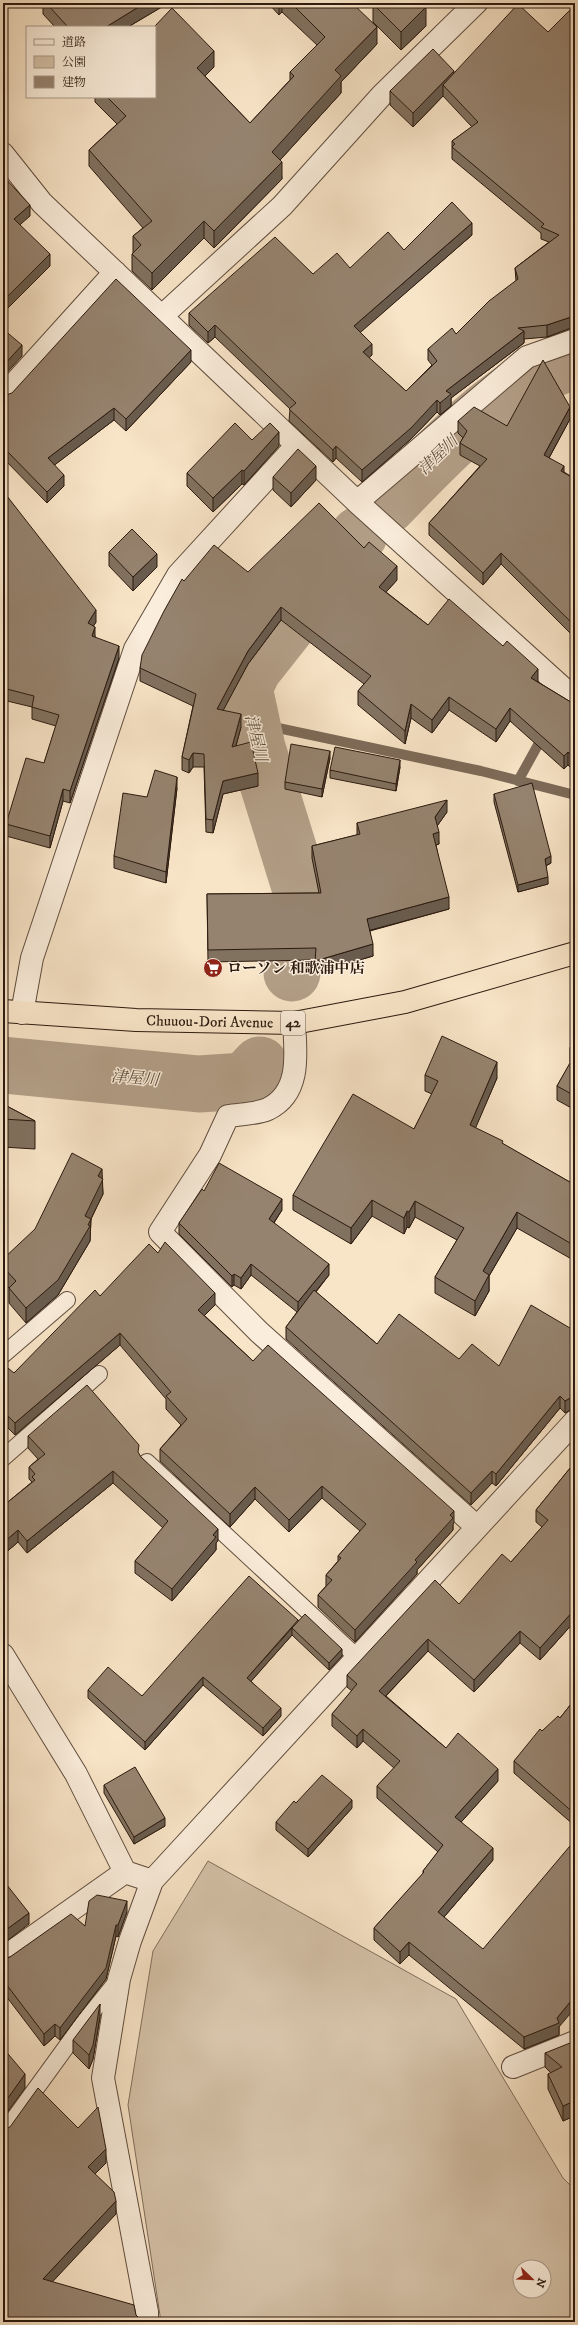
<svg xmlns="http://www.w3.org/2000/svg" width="578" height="2325" viewBox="0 0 578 2325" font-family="'IM FELL DW Pica','Noto Serif JP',serif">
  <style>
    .green { fill: #d5c2a8; stroke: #806e5c; fill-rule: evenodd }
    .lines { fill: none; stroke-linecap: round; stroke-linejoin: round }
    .stream { stroke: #7d6a58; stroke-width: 10 }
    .river { stroke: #b39f88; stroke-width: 57 }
    .lane-casing { stroke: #5f4c3d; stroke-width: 18 }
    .street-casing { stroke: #5f4c3d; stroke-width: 24 }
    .highway-casing { stroke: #2c1a0f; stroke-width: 24 }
    .lane { stroke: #faeddb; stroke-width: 16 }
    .street { stroke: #faeddb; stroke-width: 22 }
    .highway { stroke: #f8e4c7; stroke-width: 22 }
    .wall { fill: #81715f; stroke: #2c1a0f }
    .shaded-wall { fill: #695c4e; stroke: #2c1a0f }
    .building { fill: #96836f; stroke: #2c1a0f }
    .labels { text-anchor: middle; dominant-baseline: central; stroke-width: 3; stroke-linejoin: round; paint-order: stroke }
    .shield { fill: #faeddb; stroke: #6a594c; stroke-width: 1 }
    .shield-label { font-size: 14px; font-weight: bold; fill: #2c1a0f }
    .poi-label { font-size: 15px; font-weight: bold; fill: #2c1a0f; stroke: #faeddb; text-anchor: start }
    .street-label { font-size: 15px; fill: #2c1a0f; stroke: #faeddb }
    .water-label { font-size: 16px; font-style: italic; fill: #624f3f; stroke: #faeddb }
  </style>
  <rect width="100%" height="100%" fill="#f8e4c7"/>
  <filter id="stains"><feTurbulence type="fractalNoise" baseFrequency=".005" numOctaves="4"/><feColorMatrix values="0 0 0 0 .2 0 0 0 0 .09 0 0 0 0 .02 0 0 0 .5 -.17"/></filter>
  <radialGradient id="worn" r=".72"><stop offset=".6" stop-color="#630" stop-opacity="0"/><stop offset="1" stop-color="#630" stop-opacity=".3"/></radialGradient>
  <path class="green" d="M208 1861 456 1999 563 2178 575 2190V2322H161L128 2105 153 1951ZM520 2267H544V2291H520Z"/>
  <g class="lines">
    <path class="stream" d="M257 748 278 728 481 771 575 795
      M518 781 544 734"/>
    <path class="river" d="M387 506C434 458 509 375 575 362
      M292 973 301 890 257 748 244 688 253 669 359 535
      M3 1065 199 1084 245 1081 260 1065"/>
    <defs>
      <path id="lane" d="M3 1355 67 1300
        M3 1458 99 1374
        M147 1462 358 1658
        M3 2134 85 2021 118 1980"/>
      <path id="street" d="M3 154 42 203 357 502 575 699
        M162 316 282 206 382 95 476 3
        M3 396 115 272
        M357 502 527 357 575 340
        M22 1013 32 958 135 649 178 575 297 445
        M294 1023C296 1054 301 1093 268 1109 257 1114 241 1114 228 1116L210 1155 160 1232 259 1332 477 1527
        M3 1655 76 1774 125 1872 152 1881 575 1421
        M3 1958 125 1872
        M513 2067 575 2042
        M147 2322V2312L103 2078 119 1979 130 1941 152 1881"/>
      <g id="highway">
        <path id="s1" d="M3 1011 136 1020 294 1023 405 1002 575 953"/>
      </g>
    </defs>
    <use href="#lane" class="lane-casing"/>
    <use href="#street" class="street-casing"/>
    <use href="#highway" class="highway-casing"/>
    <use href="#lane" class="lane"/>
    <use href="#street" class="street"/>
    <use href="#highway" class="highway"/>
  </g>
  <path class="wall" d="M43 3H165V5L128 27H55L43 14Z
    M268 3H352L377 44 341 82V93L280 160 282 179 214 248 204 238 152 290 132 271V254L133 253V236L143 228 89 166V150L117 124 95 102V97H155L214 67 205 76 250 123 290 80V72L317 45 282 12 279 15Z
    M373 4 426 26 401 50 373 22Z
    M575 5V328H571L547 337 524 339V343L451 398V406L440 415 437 412 411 439 362 482 336 458 333 462 289 421 290 409 215 337 208 343 189 325V313L313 274 350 268 404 250 472 235 360 332 372 355 369 358 406 391 432 365 428 360V349L456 334 516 281 515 268 549 242 541 239V233L452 159V141L472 127 443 96 413 127 390 105V91L454 73 548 32Z
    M191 362 126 431 114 420 54 465 64 486 47 503 3 458V396Z
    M575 392V412L572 411V397Z
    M570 419 549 458 564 472 575 479 574 637 501 564 483 585 429 535V523L480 466 460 455V443L463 438 458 433V421L507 426Z
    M252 440 279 446 244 485 242 484 213 512 187 486V473Z
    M273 477 316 480 291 507 273 490Z
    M3 491 96 622 93 626 95 637 119 658 70 803 63 801 50 848 6 836V824L44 763 56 726 32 719V707L3 700Z
    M364 548 397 580 386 592 428 625 538 682 574 704 575 703V772L568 765 564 769 510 721 496 742 449 710 432 733 411 718 405 744 358 705V691L364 684 281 620 248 664 223 710 241 727 236 746 258 786 223 794 213 833 206 832 204 767H193L189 773 182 770V757L193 706 140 681V668L184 581 248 572Z
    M109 552 157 567 133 591 109 566Z
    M330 758 322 797 285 789V782Z
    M400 767 396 791 330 778V770Z
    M177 788 166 883 114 868V856L147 797Z
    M494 794 551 863 546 866 548 884 518 892 494 802Z
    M447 812 437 826 439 844 436 845 449 909 370 931 373 956 315 973V960L208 962 207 894 319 893 312 858V846L357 835V823Z
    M575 1040V1110L557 1100V1086L571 1062H570V1048Z
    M425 1075 497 1078 475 1128 575 1185V1261L517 1228 489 1276V1291L475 1316 435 1293V1277L457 1240 415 1217 409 1228 407 1227 404 1234 372 1216 351 1244 293 1210V1195L414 1129 432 1094 425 1091Z
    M3 1104 35 1121V1149L3 1147Z
    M102 1179 103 1194 91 1219 90 1241 58 1295 26 1323 9 1303V1288L3 1282V1259Z
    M204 1191 282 1210 274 1223 329 1275 316 1292 377 1344 459 1359 499 1366 575 1331V1410L572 1409 565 1413 560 1408 496 1486 492 1483 471 1505 286 1339V1327L297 1312 251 1275 241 1289 234 1285 232 1287 179 1234V1223Z
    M158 1253 215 1305 204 1315 253 1361 454 1523 453 1524V1530L417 1570V1574L355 1642 318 1607V1595L326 1586V1575L338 1561V1556L360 1531 322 1498 289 1532 255 1499 230 1527 160 1461V1449L181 1425 166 1409V1399L120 1345 15 1435 8 1428 3 1433 14 1373 100 1296Z
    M28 1436 139 1455 141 1457 218 1541 216 1543V1550L172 1601 135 1573V1561L163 1528 113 1483 27 1553 18 1542 3 1555V1506L32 1482 29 1479V1467L38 1459 28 1448Z
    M575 1462V1621L540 1660 520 1643 474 1692 428 1651 386 1696 446 1748 498 1781 461 1822 493 1860 444 1917 559 2027V2035L524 2049 409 1955 400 1964 374 1940V1928L423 1874V1871L438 1852 377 1798V1786L394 1768 363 1741 357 1748 332 1726V1714L352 1691 347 1687V1675L459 1604 511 1562 542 1527 536 1522V1510Z
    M298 1620 342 1656 329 1670 292 1635 251 1681 281 1716 263 1736 203 1685 145 1750 88 1698V1690L142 1696Z
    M575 1699V1826L514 1773V1761L542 1731 560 1718Z
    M104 1785 165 1826 134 1844 104 1793Z
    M352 1808 308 1857 276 1830V1822Z
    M127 1912 118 1937 116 1936 106 1979 60 2040 55 2036 44 2046 3 1992V1959L10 1957 85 1926Z
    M100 2017 93 2059 89 2069 73 2053V2040Z
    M545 2053 575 2054V2125L572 2117 563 2121 548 2089V2074L551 2073 545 2067Z"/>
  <path class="shaded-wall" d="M145 3H165V5L128 27H106Z
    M279 3H282V12L279 15Z
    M426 7V26L401 50V32Z
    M377 27V44L341 82V93L272 169V152L335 70Z
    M214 51V67L197 84V68Z
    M454 71V85H443V96L413 127V113Z
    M282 162V179L214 248V231Z
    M30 205V216L14 230V219Z
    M204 221V238L152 290V273Z
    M472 223V235L354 338V326Z
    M50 254V266L3 313V301Z
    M571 317V328L547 337V325Z
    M215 325V337L208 343V332Z
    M524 331V343L451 398V406L440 415V403L446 391Z
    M372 344V355L363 364V352Z
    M22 345V356L3 377V366Z
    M191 350V362L126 431V419Z
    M437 400V412L411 439 362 482V470Z
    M570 407V419L544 467V455Z
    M114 408V420L48 470V458Z
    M279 432V446L244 485V471Z
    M336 446V458L333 462V450Z
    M316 466V480L291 507V493Z
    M564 466V477L561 471Z
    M242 470V484L213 512V498Z
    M64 475V486L47 503V492Z
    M501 553V564L483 585V573Z
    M157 554V567L133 591V577Z
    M397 566V580L379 600V587Z
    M281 607V620L248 664 217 722V709L248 651Z
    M96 610V622L88 635V623Z
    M575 624V636L574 637V625Z
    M95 627V639L92 636Z
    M119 646V658L70 803V791Z
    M538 669V682L531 678Z
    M449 697V710L432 733V720Z
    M411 704V718L405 744V731Z
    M510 708V721L496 742V729Z
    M241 714V727L232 760V747Z
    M330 751V758L322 797V789Z
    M568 752V765L564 769V756Z
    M193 753V767L189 773V760Z
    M400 760V767L396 791V784Z
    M258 773V786L223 794 213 833V820L223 781Z
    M177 777V788L166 883V872Z
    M63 789V801L50 848V836Z
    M447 800V812L435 829V817Z
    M439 832V844L433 846V834Z
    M551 856V863L545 866V859Z
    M548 877V884L518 892V885Z
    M449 897V909L367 931V919Z
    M373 944V956L315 973V961Z
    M497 1062V1078L470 1141V1125Z
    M102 1169 103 1194 89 1223 91 1219 90 1241 58 1295 26 1323V1308L85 1216 98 1176Z
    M282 1199V1210L269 1230V1219Z
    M372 1200V1216L351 1244V1228Z
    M415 1201V1217L409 1228V1212Z
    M407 1211V1227L404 1234V1218Z
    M517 1212V1228L489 1276V1291L475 1316V1301L483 1271Z
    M251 1264V1275L241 1289V1278Z
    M329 1264V1275L298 1313V1302Z
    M234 1274V1285L232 1287V1276Z
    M215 1293V1305L198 1322V1310Z
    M120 1333V1345L15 1435V1423Z
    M575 1369V1381L572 1375Z
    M560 1396V1408L496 1486V1474Z
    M572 1397V1409L565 1413V1401Z
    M8 1416V1428L3 1433V1421Z
    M113 1471V1483L27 1553V1541Z
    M492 1471V1483L471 1505V1493Z
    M322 1486V1498L289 1532V1520Z
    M255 1487V1499L230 1527V1514Z
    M454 1511V1523L453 1524V1530L417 1570V1574L355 1642V1630L415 1560 450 1515Z
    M218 1529V1541L216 1543V1550L172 1601V1589L213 1535Z
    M18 1530V1542L3 1555V1543Z
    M575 1609V1621L540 1660V1648Z
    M292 1628V1635L247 1686V1678Z
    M520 1631V1643L474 1692V1680Z
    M428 1639V1651L379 1703V1691Z
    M342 1649V1656L329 1670V1663Z
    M203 1677V1685L145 1750V1742Z
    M281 1708V1716L263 1736V1728Z
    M363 1729V1741L357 1748V1736Z
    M498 1769V1781L455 1829V1817Z
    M352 1800V1808L308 1857V1849Z
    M165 1818V1826L134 1844V1837Z
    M7 1844V1856L3 1858V1846Z
    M493 1848V1860L438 1924V1912Z
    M127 1901V1912L118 1937V1925Z
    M29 1913V1924L3 1944V1932Z
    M116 1925V1936L106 1979 60 2040V2028Z
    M409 1942V1955L400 1964V1952Z
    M575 1996V2008L559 2027V2035L524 2049V2037L557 2018Z
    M100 2004V2017L93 2059 89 2069V2055Z
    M55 2024V2036L44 2046V2034Z
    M25 2074V2088L3 2118V2105Z
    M572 2102V2117L563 2121V2106Z
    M106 2149V2163L88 2181V2167Z
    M116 2201V2214L43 2292V2279Z"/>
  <path class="building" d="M46 3H145L106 27H68Z
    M291 3H352L377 27 335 70 341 76 272 152 282 162 214 231 204 221 152 273 132 254 141 245 133 236 152 221 89 150 126 116 107 97H155V27H154L172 8 214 51 197 68 250 123 294 76 290 72 325 37Z
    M374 3H422L426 7 401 32 373 4Z
    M518 4 548 32 575 5V316L571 317 547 325 518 328 524 331 446 391 451 394 440 403 437 400 411 428 362 470 336 446 333 450 289 409 296 403 215 325 208 332 189 313 275 237 313 274 337 253 350 268 388 232 404 250 452 202 472 223 354 326 372 344 363 352 406 391 437 361 428 349 452 328 456 334 489 301 518 279 515 268 559 235 541 227 544 224 452 147 455 144 452 141 478 122 443 85Z
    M433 49 454 71 413 113 390 91Z
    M3 176 30 205 14 219 50 254 3 301Z
    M116 279 191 350 126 419 114 408 48 458 64 475 47 492 3 447V396L12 393Z
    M3 329 22 345 3 366Z
    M543 360 570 407 544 455 564 466 561 471 575 479 574 625 501 553 483 573 429 523 487 459 460 443 467 431 458 421 474 407 507 426Z
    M575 392V399L572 397Z
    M235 423 252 440 270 423 279 432 244 471 242 470 213 498 187 473Z
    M298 449 316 466 291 493 273 477Z
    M3 491 96 610 88 623 95 627 92 636 119 646 70 791 63 789 50 836 6 824 26 758 44 763 59 715 32 707 34 696 3 688Z
    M319 503 364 548 369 542 397 566 379 587 428 625 449 599 503 646 507 641 538 669 531 678 574 704 575 703V758L568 752 564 756 510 708 496 729 449 697 432 720 411 704 405 731 358 691 371 676 281 607 248 651 217 709 241 714 232 747 251 742 258 773 223 781 213 820 206 819 204 754 193 753 189 760 182 757 196 694 140 668 142 655 164 611 182 579 184 581 214 545 248 572Z
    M132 529 157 554 133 577 109 552Z
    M291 744 330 751 322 789 285 782Z
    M335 747 400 760 396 784 330 770Z
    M155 770 177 777 166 872 114 856 123 793 147 797Z
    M532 783 551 856 545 859 548 877 518 885 494 794Z
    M447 800 435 817 439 832 433 834 449 897 367 919 373 944 315 961 316 948 208 950 207 894 321 893 312 846 360 834 357 823Z
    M442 1036 497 1062 470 1125 503 1141 502 1143 575 1185V1246L517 1212 483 1271 489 1275 475 1301 435 1277 464 1228 415 1201 409 1212 407 1211 404 1218 372 1200 351 1228 293 1195 353 1094 414 1129 438 1081 425 1075Z
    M575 1040V1051L570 1048Z
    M575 1054V1096L557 1086Z
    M3 1104 35 1121 3 1119Z
    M72 1153 102 1169 98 1176 103 1179 85 1216 91 1219 88 1225 90 1226 58 1280 26 1308 9 1288 16 1281 3 1267V1259L35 1229Z
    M219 1163 282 1199 269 1219 329 1264 298 1302 251 1264 241 1278 234 1274 232 1276 179 1223 202 1189 204 1191Z
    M165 1242 215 1293 198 1310 253 1361 268 1345 454 1511 450 1515 453 1518 415 1560 417 1562 355 1630 318 1595 332 1580 326 1575 341 1558 338 1556 366 1524 322 1486 289 1520 255 1487 230 1514 160 1449 187 1419 166 1396 171 1392 120 1333 15 1423 8 1416 3 1421V1364L14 1373 95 1290 100 1296 149 1244 158 1253Z
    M314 1290 377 1344 399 1314 459 1359 472 1344 499 1366 531 1305 575 1331V1369L572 1375 575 1377V1398L572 1397 565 1401 560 1396 496 1474 492 1471 471 1493 286 1327Z
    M87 1385 139 1445 138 1452 141 1457 218 1529 213 1535 216 1537 172 1589 135 1561 168 1521 113 1471 27 1541 18 1530 3 1543V1506L35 1480 32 1477 35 1474 29 1467 45 1454 28 1436Z
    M575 1462V1609L540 1648 520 1631 474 1680 428 1639 379 1691 446 1748 458 1733 498 1769 455 1817 493 1848 438 1912 483 1949 575 1840V1996L557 2018 559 2023 524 2037 409 1942 400 1952 374 1928 424 1872 423 1871 443 1845 377 1786 400 1761 363 1729 357 1736 332 1714 357 1684 347 1675 435 1580 459 1604 502 1554 511 1562 548 1520 536 1510Z
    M249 1576 298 1620 247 1678 281 1708 263 1728 203 1677 145 1742 88 1690 108 1667 142 1696Z
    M305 1614 342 1649 329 1663 292 1628Z
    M575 1699V1814L514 1761 540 1729 542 1731 558 1716 560 1718Z
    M135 1767 165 1818 134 1837 104 1785Z
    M322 1775 352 1800 308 1849 276 1822 294 1801 296 1803Z
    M3 1837 7 1844 3 1846Z
    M3 1880 29 1913 3 1932Z
    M97 1895 127 1901 118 1925H116L106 1968 60 2028 55 2024 44 2034 3 1980V1959L10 1957 71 1914 85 1926 89 1901Z
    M100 2004 93 2045 89 2055 73 2040Z
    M570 2043 575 2054V2110L572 2102 563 2106 548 2074 562 2067 545 2053Z
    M3 2048 25 2074 3 2105Z
    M38 2088 78 2128 98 2107 106 2149 88 2167 114 2192 116 2201 43 2279 134 2305 136 2315 140 2319 139 2322H3V2130L10 2127Z"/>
  <defs>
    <symbol id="supermarket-disc" viewBox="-11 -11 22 22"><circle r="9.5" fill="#8f2418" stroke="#faeddb"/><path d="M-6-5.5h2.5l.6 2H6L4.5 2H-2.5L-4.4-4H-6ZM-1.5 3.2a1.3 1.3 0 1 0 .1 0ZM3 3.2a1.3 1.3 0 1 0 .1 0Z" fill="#fff"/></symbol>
  </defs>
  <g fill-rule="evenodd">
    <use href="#supermarket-disc" x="202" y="957" width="22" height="22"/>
  </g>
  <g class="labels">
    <rect class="shield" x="281" y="1011" width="24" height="24" rx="3"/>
    <g class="shield-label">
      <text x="293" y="1023">42</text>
    </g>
    <g class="poi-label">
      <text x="227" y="968">ローソン 和歌浦中店</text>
    </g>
    <g class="street-label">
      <text stroke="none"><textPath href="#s1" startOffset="207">Chuuou-Dori Avenue</textPath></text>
    </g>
    <g class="water-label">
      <text transform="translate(438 455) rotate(-44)">津屋川</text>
      <text transform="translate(256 738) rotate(76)">津屋川</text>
      <text transform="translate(135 1078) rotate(5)">津屋川</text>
    </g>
  </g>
  <rect width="578" height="2325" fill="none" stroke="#f8e4c7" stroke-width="16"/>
  <rect x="4" y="4" width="570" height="2317" fill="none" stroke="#2c1a0f" stroke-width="2"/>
  <rect x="8" y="8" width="562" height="2309" fill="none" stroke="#2c1a0f"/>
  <rect x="26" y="26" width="130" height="72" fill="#faeddb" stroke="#a89989"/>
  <rect x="34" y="39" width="20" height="6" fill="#faeddb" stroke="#a89989"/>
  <text x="62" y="46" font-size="12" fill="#2c1a0f">道路</text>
  <rect x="34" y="56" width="20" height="12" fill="#d5c2a8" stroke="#a89989"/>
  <text x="62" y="66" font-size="12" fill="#2c1a0f">公園</text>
  <rect x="34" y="76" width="20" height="12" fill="#96836f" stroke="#a89989"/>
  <text x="62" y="86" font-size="12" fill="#2c1a0f">建物</text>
  <g transform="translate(532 2279) rotate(113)"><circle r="19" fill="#faeddb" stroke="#a89989"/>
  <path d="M0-3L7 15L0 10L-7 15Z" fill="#8f2418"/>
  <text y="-6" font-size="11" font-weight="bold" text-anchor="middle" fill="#2c1a0f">N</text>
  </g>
  <rect width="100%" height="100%" filter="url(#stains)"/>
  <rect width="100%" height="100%" fill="url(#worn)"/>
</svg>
